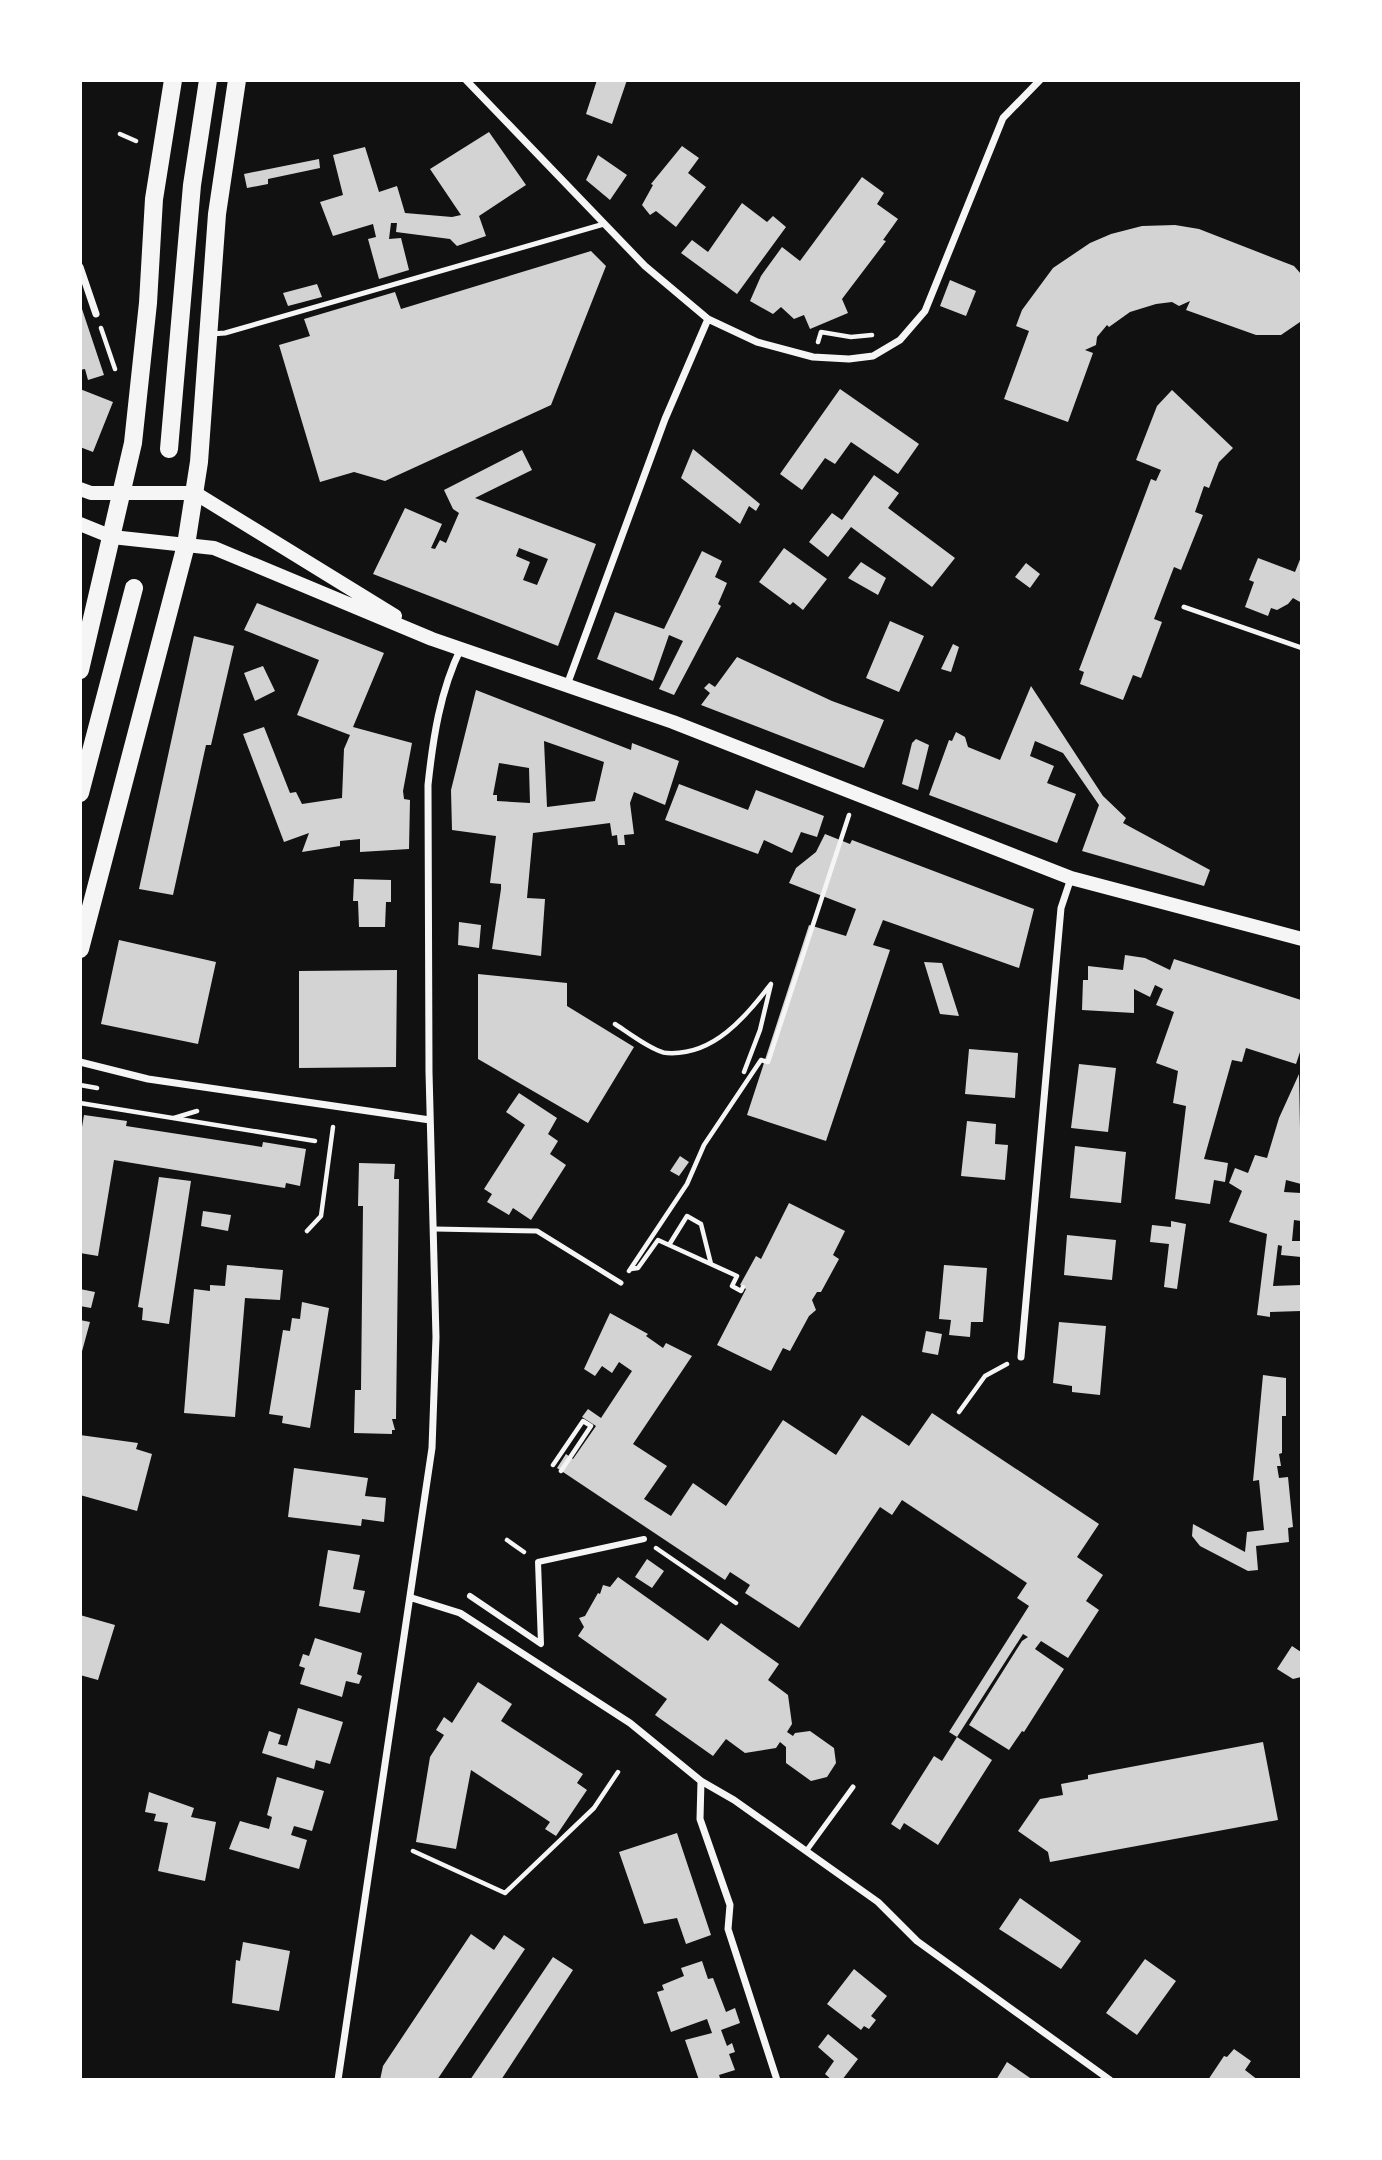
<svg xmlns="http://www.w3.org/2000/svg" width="1382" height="2160" viewBox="0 0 1382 2160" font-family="Roboto,sans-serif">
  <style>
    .building { fill: #d3d3d3; fill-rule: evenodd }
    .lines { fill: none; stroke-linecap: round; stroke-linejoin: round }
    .path { stroke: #f5f5f5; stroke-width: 4.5 }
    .service { stroke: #f5f5f5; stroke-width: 5 }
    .pedestrian { stroke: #f5f5f5; stroke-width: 6 }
    .minor { stroke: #f5f5f5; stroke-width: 7 }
    .secondary { stroke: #f5f5f5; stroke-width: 14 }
    .primary { stroke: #f5f5f5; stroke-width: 18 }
  </style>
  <rect width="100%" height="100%" fill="#111"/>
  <path class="building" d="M597 80H627L612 124 586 114Z
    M489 132 526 185 479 216 486 236 457 246 450 239 396 232 397 223H391L389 239 401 238 409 270 379 279 368 239 376 237 373 224 333 236 320 202 343 195 333 155 365 147 379 192 397 186 405 213 452 217 461 215 430 169Z
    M682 146 699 158 688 173 706 187 676 227 656 211 650 215 642 205 653 185 651 184Z
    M598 155 627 175 610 200 586 180Z
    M319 159 320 168 268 179V184L247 188 244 174Z
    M862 177 884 193 877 204 898 219 883 240 886 241 842 299 848 313 810 329 804 315 794 319 781 307 773 314 750 301 761 276 782 247 800 261Z
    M742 203 767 222 773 216 786 227 737 294 681 253 692 240 708 252Z
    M1175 225 1199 229 1294 266 1301 274 1300 322 1281 335H1256L1186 310 1190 301 1179 306 1172 302 1156 304 1130 312 1109 327 1107 325 1097 337 1096 345 1085 350 1093 353 1068 422 1004 399 1029 331 1016 326 1022 310 1053 268 1090 243 1111 234 1142 226Z
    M591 251 606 266 551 405 385 481 354 472 320 482 279 345 310 336 304 319 395 292 401 309Z
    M950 280 976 291 966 316 940 306Z
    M317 284 322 297 288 306 283 293Z
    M80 303 104 375 88 380 85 369 80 370Z
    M80 389 113 402 93 452 80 447Z
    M840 389 919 444 898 474 851 442 835 464 825 458 802 490 780 474Z
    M1172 390 1233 448 1219 462 1209 488 1204 486 1195 512 1203 515 1181 570 1174 567 1154 619 1162 622 1141 678 1133 675 1123 700 1080 684 1084 672 1079 670 1151 479 1156 481 1161 470 1136 460 1157 406Z
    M693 449 760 504 756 511 749 506 740 524 681 478Z
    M522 450 532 470 475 498 596 544 558 646 373 574 405 508 442 524 431 548 435 549 440 540 446 543 459 513 453 509 444 490ZM519 548 548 559 537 585 523 580 530 562 516 556Z
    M874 475 899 493 888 508 955 558 932 587 851 527 828 557 809 542 832 513 842 520Z
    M784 548 827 579 803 610 793 602 790 605 759 582Z
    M702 551 722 561 715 577 727 583 718 604 721 606 674 695 659 689 683 641 669 635 653 681 597 659 615 612 664 629Z
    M1301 557 1300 602 1293 598 1288 604 1277 610 1271 608 1268 616 1245 607 1254 582 1249 580 1258 558 1295 572Z
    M861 562 886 578 878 595 848 578Z
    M1026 563 1040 574 1030 588 1015 577Z
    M257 603 384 653 353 727 412 743 403 791 404 799 410 800 409 849 360 852V839L340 841V846L302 852 309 833 284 842 243 734 264 727 290 793 296 792 302 804 342 798 344 749 350 735 297 715 319 660 244 630Z
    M890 621 924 636 899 692 866 678Z
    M194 636 234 646 211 745H206L173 895 139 889Z
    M953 644 959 647 951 672 941 669Z
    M737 657 832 701 884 720 864 768 701 705 710 693 704 688 709 683 715 687Z
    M263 666 275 691 255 701 244 673Z
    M1031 686 1103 796 1126 818 1123 823 1210 870 1204 886 1082 851 1099 805 1063 753 1035 741 1030 756 1054 766 1047 783 1076 794 1057 843 929 795 949 740 952 741 956 732 965 737 968 747 1000 760Z
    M476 690 631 750 632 743 679 761 665 805 634 792 630 803 634 834 624 835 625 845H618L617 835 612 836 610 823 533 833 527 898 545 899 541 956 492 949 501 889V884L490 883 496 836 452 830 451 790ZM544 741 604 762 595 801 547 807ZM499 763 529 768 530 803 497 801V795H493Z
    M916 739 929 745 918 790 902 784 912 743Z
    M679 784 748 810 756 790 824 816 817 837 801 832 792 853 764 840 758 854 665 820Z
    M825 834 850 844 852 840 1034 909 1019 968 883 920 873 945 890 950 826 1141 747 1115 809 925 846 936 856 909 789 883 796 868 816 852Z
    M354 879 391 880V902H386L385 927H359L358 901H353Z
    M459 922 481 925 479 948 458 945Z
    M119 940 216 962 198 1044 101 1024Z
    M1125 955 1145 958 1170 970 1174 959 1301 1000V1049L1296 1064 1246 1048 1242 1062 1232 1060 1204 1159 1228 1163 1225 1182 1214 1180 1210 1204 1175 1199 1186 1106 1173 1103 1178 1071 1156 1063 1174 1012 1156 1005 1163 989 1155 985 1150 997 1134 989V1013L1082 1010 1083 980H1088V966L1123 970Z
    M924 962 942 963 959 1016 940 1014Z
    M397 970 396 1067 299 1068V971Z
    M478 974 567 983V1006L634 1047 588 1123 478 1059Z
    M969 1049 1018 1053 1015 1098 965 1094Z
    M1079 1064 1116 1068 1108 1132 1071 1128Z
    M1299 1074 1301 1184 1286 1180 1284 1192 1301 1193V1221L1294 1220 1292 1241H1301V1257L1281 1255 1282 1246 1278 1245 1273 1286 1301 1285V1311L1270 1312V1317L1257 1315 1267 1234 1229 1222 1242 1191 1229 1183 1235 1168 1248 1173 1255 1155 1267 1158 1279 1118Z
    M519 1093 557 1118 548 1134 558 1141 550 1154 566 1165 531 1220 513 1208 509 1215 487 1202 492 1194 484 1189 525 1125 506 1112Z
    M84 1115 127 1121 126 1126 262 1147 263 1142 306 1149 300 1186 286 1183 285 1188 114 1160 98 1256 80 1253V1139Z
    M967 1121 996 1124 995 1144 1008 1145 1005 1180 961 1176Z
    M1075 1146 1126 1152 1121 1203 1070 1198Z
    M680 1156 689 1162 679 1176 670 1171Z
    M359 1163 395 1164 394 1179H399L396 1419H392L395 1430H392V1434L354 1433 355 1390H361L363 1206H358Z
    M159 1177 191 1181 169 1324 142 1320 143 1308 138 1307Z
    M789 1203 845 1231 833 1255 839 1259 821 1292H817L812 1300 816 1310 809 1316 790 1351 783 1348 771 1371 717 1345 746 1289 740 1285 756 1256 761 1259Z
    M203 1211 231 1215 228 1231 201 1226Z
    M1171 1221 1186 1224 1177 1289 1164 1287 1169 1244 1150 1242 1152 1225 1171 1227Z
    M1067 1235 1116 1240 1112 1280 1064 1275Z
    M227 1265 283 1270 280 1300 245 1298 235 1417 184 1413 194 1289 210 1291V1285L225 1286Z
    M944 1265 987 1268 983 1322H971L970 1337 949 1335 951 1320 939 1319Z
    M80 1289 95 1292 91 1308 80 1306Z
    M302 1302 329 1308 310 1428 282 1423 283 1416 269 1414 283 1330 290 1331 292 1318 300 1319Z
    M610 1313 648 1334 646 1336 663 1348 666 1343 692 1356 633 1444 667 1466 644 1499 671 1516 693 1483 726 1506 783 1420 836 1455 862 1415 909 1446 932 1413 1099 1524 1077 1557 1103 1575 1086 1601 1099 1610 1068 1658 1041 1641 1035 1649 1064 1669 1024 1732 1022 1731 1009 1750 969 1725 1022 1641 1028 1637 1023 1634 957 1737 949 1732 1029 1606 1017 1598 1027 1583 902 1500 892 1515 880 1507 799 1628 745 1593 750 1585 730 1572 725 1580 557 1468 566 1454 573 1459 596 1426 582 1417 588 1409 601 1418 632 1371 619 1362 612 1373 602 1366 595 1376 584 1369Z
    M80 1320 90 1322 81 1355H80Z
    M1059 1322 1106 1326 1100 1395 1072 1392V1386L1053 1383Z
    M926 1331 942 1334 938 1355 922 1352Z
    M1263 1375 1286 1378V1416H1282V1453L1279 1454 1281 1466H1277L1279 1478 1288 1477 1293 1527 1288 1528 1289 1542 1256 1546 1258 1570 1248 1571 1200 1546 1192 1536 1193 1524 1245 1552 1247 1532 1264 1530 1259 1480 1253 1481Z
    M80 1435 138 1443 136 1449 152 1454 137 1511 80 1495Z
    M294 1468 368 1478 365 1496 386 1498 384 1522 362 1519 361 1526 288 1517Z
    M328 1550 360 1555 353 1589 365 1591 360 1613 319 1606Z
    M647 1559 664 1571 652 1588 635 1577Z
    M618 1577 708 1641 721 1623 779 1664 768 1680 788 1695 792 1724 787 1732 793 1736 795 1733 810 1731 834 1748 836 1763 827 1777 811 1781 786 1763V1747L780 1742 776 1748 745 1753 726 1739 713 1756 655 1715 667 1699 578 1636 584 1627 579 1618 585 1616 598 1593 600 1594 603 1585 610 1587Z
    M80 1615 115 1625 98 1680 80 1675Z
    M315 1638 362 1653 357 1674 362 1676 359 1684 346 1681 342 1697 300 1684 305 1668 299 1666 303 1654 309 1656Z
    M1292 1646 1301 1652V1677L1293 1679 1277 1669Z
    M478 1682 512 1704 501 1721 583 1774 577 1783 587 1790 556 1836 545 1829 550 1822 471 1770 456 1849 416 1842 430 1757 444 1735 436 1730 444 1717 452 1723Z
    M298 1708 343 1722 330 1764 316 1760 314 1769 262 1753 269 1731 281 1735 278 1744 287 1746Z
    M957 1737 992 1760 938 1845 904 1823 900 1830 891 1824 934 1756 942 1761Z
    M1263 1742 1278 1820 1050 1862 1048 1852 1018 1831 1040 1799 1063 1795 1061 1784 1088 1779V1775Z
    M277 1777 324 1791 312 1831 294 1826 291 1835 307 1840 299 1869 229 1849 240 1821 269 1829 272 1817 267 1815Z
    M149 1792 194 1808 191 1817 216 1822 205 1881 158 1871 168 1823 154 1821 156 1814 145 1812Z
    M677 1833 711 1935 686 1944 677 1918 644 1924 619 1852Z
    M1020 1898 1081 1941 1061 1969 999 1929Z
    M471 1934 494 1950 504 1935 525 1949 437 2080H380L383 2066Z
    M243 1942 290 1951 279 2011 232 2003 236 1960 240 1961Z
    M553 1957 573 1970 501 2080H470Z
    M1145 1959 1176 1981 1137 2035 1106 2013Z
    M702 1961 708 1979 713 1978 726 2012 735 2008 740 2023 721 2030 727 2046 732 2043 735 2052 729 2054 735 2070 719 2075 720 2078 716 2080H699L685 2040 712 2033 707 2019 671 2032 657 1992 664 1990 662 1985 684 1976 681 1968Z
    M854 1969 887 1996 871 2016 876 2020 869 2029 864 2026 861 2030 827 2004Z
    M828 2034 858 2059 842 2080H832L825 2074 834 2061 818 2047Z
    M1234 2049 1251 2061 1245 2070 1258 2080H1208L1224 2056 1227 2057Z
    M1007 2062 1033 2080H996Z"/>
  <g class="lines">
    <path class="path" d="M120 134 136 141
      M101 328 115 369
      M818 342 821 332 851 337 872 335
      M615 1024C626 1031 655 1053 667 1053 714 1056 745 1017 771 984L760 1030 744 1072
      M80 1085 97 1088
      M80 1103 315 1141
      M174 1118 197 1111
      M307 1231 321 1216 333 1127
      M669 1245 687 1216 701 1224 711 1264
      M631 1269 638 1268 658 1240 737 1276 732 1286 741 1291 743 1287
      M629 1271 687 1184 704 1145 761 1060 768 1062 849 815
      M959 1412 985 1376 1007 1364
      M553 1465 583 1421 591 1426 561 1471
      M507 1540 524 1552
      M656 1548 736 1603
      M413 1851 505 1893 594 1808 618 1772"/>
    <path class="service" d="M211 334 225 333 604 224
      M1184 607 1302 648
      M435 1229 537 1231 621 1283
      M807 1850 853 1787"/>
    <path class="pedestrian" d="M470 1596 541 1644 538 1562 644 1539"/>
    <path class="minor" d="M466 80 645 266 708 319 757 342 813 357 849 359 873 356 900 340 925 311 1003 118 1040 80
      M80 267 96 314
      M567 685 665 419 708 319
      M80 1062 148 1079 430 1120
      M1021 1357 1061 908 1071 878
      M412 1598 460 1613 630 1723 701 1781 734 1800 878 1902 917 1941 1110 2080
      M701 1781 700 1819 730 1905 728 1929 777 2080
      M338 2080 432 1448 436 1337 429 1072 428 785C433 738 440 691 461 648"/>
    <path class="secondary" d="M80 489 91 493H195L395 616
      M80 524 112 537 214 548 432 639 673 722 1071 878 1302 939"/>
    <path class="primary" d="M169 449 192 185 208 80
      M80 670 133 443 148 303 154 199 173 80
      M80 793 134 588
      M80 949 186 545 199 462 217 214 237 80"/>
  </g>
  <rect width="1382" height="2160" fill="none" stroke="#ffffff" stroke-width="164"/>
</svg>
